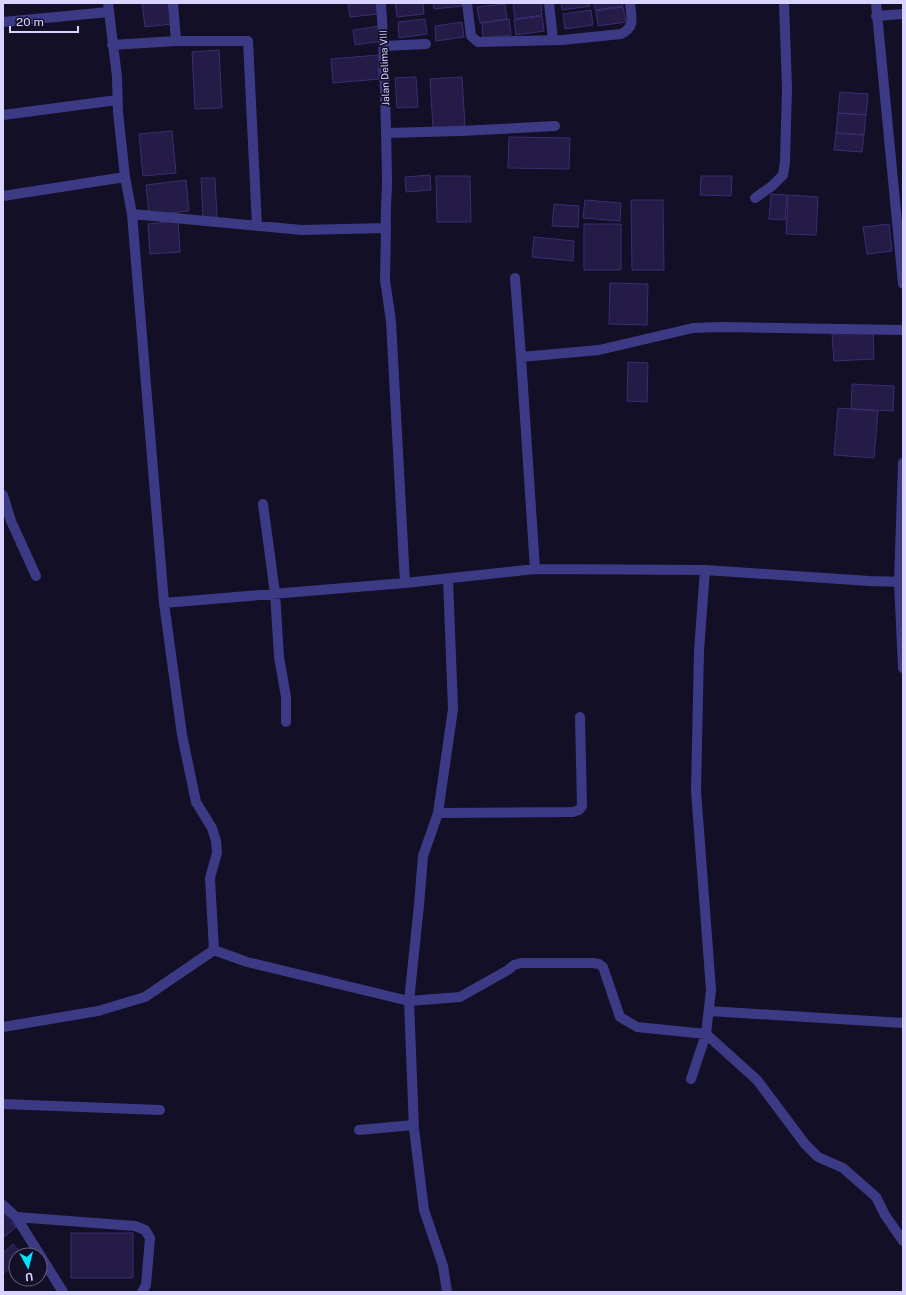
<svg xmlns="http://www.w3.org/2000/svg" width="906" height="1295" viewBox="0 0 906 1295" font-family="'Public Sans',sans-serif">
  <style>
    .building { fill: #241b47; stroke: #3b2d73 }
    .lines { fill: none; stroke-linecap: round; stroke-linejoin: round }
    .minor { stroke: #3d3a85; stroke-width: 10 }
    .labels { text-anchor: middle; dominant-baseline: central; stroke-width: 3.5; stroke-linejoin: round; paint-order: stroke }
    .street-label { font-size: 10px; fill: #d9d4ff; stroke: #130f26 }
  </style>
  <rect width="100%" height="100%" fill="#130f26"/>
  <path class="building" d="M142 3H169L171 24 145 27Z
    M348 3H376L378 14 350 17Z
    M395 3H423L424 14 397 17Z
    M433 3H461L462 6 434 9Z
    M519 3H541L542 15 515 19 513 4Z
    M561 3H589L590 6 562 10Z
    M594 3H622L623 6 595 10Z
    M505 4 507 19 480 23 477 7Z
    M623 7 626 22 598 26 596 11Z
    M591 10 593 25 565 29 563 14Z
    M542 16 544 31 516 35 514 20Z
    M425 19 427 34 399 38 398 22Z
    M509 19 511 35 483 38 482 23Z
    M462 22 464 37 436 41 435 26Z
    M380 26 383 41 355 45 353 30Z
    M219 50 222 108 195 109 192 52Z
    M378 55 379 79 333 83 331 59Z
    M416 77 418 107 397 108 395 78Z
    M462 77 465 126 433 128 430 79Z
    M840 92 868 94 866 115 838 113Z
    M838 113 866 115 864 135 836 133Z
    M172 131 176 173 143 176 139 134Z
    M836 133 864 135 862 152 834 150Z
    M509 137 570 138 569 169 508 168Z
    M430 175 431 190 406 192 405 177Z
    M436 176H470L471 222H437Z
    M701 176H732L731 196 700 195Z
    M201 178H215L217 217 203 218Z
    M186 180 189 211 149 215 146 185Z
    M771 194 787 195 785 220 769 219Z
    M788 195 818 197 816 235 786 234Z
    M585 200 621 203 620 221 583 218Z
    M631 200H663L664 270H632Z
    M554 204 579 206 578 227 552 226Z
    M178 221 180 252 150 254 148 224Z
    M584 224H621V270H584Z
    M889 224 892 251 867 254 863 227Z
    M534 237 574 241 573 261 532 257Z
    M610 283 648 284 647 325 609 324Z
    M873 332 874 359 834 361 832 334Z
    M628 362 648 363 647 402 627 401Z
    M852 384 894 386 893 411 851 409Z
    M838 408 878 411 874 458 834 455Z
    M4 1213 16 1227 3 1238V1214Z
    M71 1233H133V1278H71Z
    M13 1244 23 1255H16V1263L3 1274V1253Z"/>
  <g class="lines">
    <path class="minor" d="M108 3 117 77 118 112 125 177 132 214 164 603 182 735 196 802 212 828 216 841 217 853 210 878 214 950
      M467 3 471 36 478 42 562 40 621 34C636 27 631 17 630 3
      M549 3 553 40
      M876 3 903 284
      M876 16 903 14
      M3 22 109 12
      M176 41H248L257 226
      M112 45 176 41 173 3
      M384 46 426 44
      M3 115 117 100
      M386 133 461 131 555 126
      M3 196 125 177
      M755 198 772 186 783 175 785 162 787 88 784 3
      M132 214 302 230 386 228C385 212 387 196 387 180 386 121 385 62 381 3
      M386 228 385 280 391 321 405 583
      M515 278 521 357 535 569
      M521 357 599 350 693 328 722 327 903 330
      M903 463 899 582 903 668
      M3 495 11 521 36 576
      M263 504 275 593 279 657 286 697V722
      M164 603 405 583 535 569 705 570 869 581 903 582
      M438 813 573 812 579 810 582 806 580 717
      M214 950 247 962 409 1001 460 997 508 970 514 965 521 963H593L599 964 603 967 620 1017 637 1027 706 1034 757 1080 805 1144 818 1157 843 1168 876 1197 885 1215 903 1241
      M709 1011 903 1023
      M3 1027 98 1011 145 997 214 950
      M691 1079 706 1034 711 990 696 791 699 651 705 570
      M3 1104 160 1110
      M359 1130 414 1125
      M3 1205 16 1217 40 1255
      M16 1217 135 1226 145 1230 150 1238 146 1285 142 1292
      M40 1255 63 1292
      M447 1292 443 1266 424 1210 414 1129 409 1001 419 905 423 856 438 813 453 709 448 579"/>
  </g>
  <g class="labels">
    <g class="street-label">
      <text transform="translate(384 68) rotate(-92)">Jalan Delima VIII</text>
    </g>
  </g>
  <rect width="906" height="1295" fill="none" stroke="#d9d4ff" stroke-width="8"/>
  <g transform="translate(28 1267) rotate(173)"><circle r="19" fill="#130f26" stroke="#625e7d"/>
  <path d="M0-3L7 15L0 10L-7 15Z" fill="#00e5ff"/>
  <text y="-6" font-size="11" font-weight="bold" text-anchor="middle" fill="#d9d4ff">U</text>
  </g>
  <path d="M10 26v6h68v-6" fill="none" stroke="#d9d4ff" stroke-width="2"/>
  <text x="16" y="26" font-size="12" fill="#d9d4ff" stroke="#130f26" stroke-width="3" paint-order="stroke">20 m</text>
</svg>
